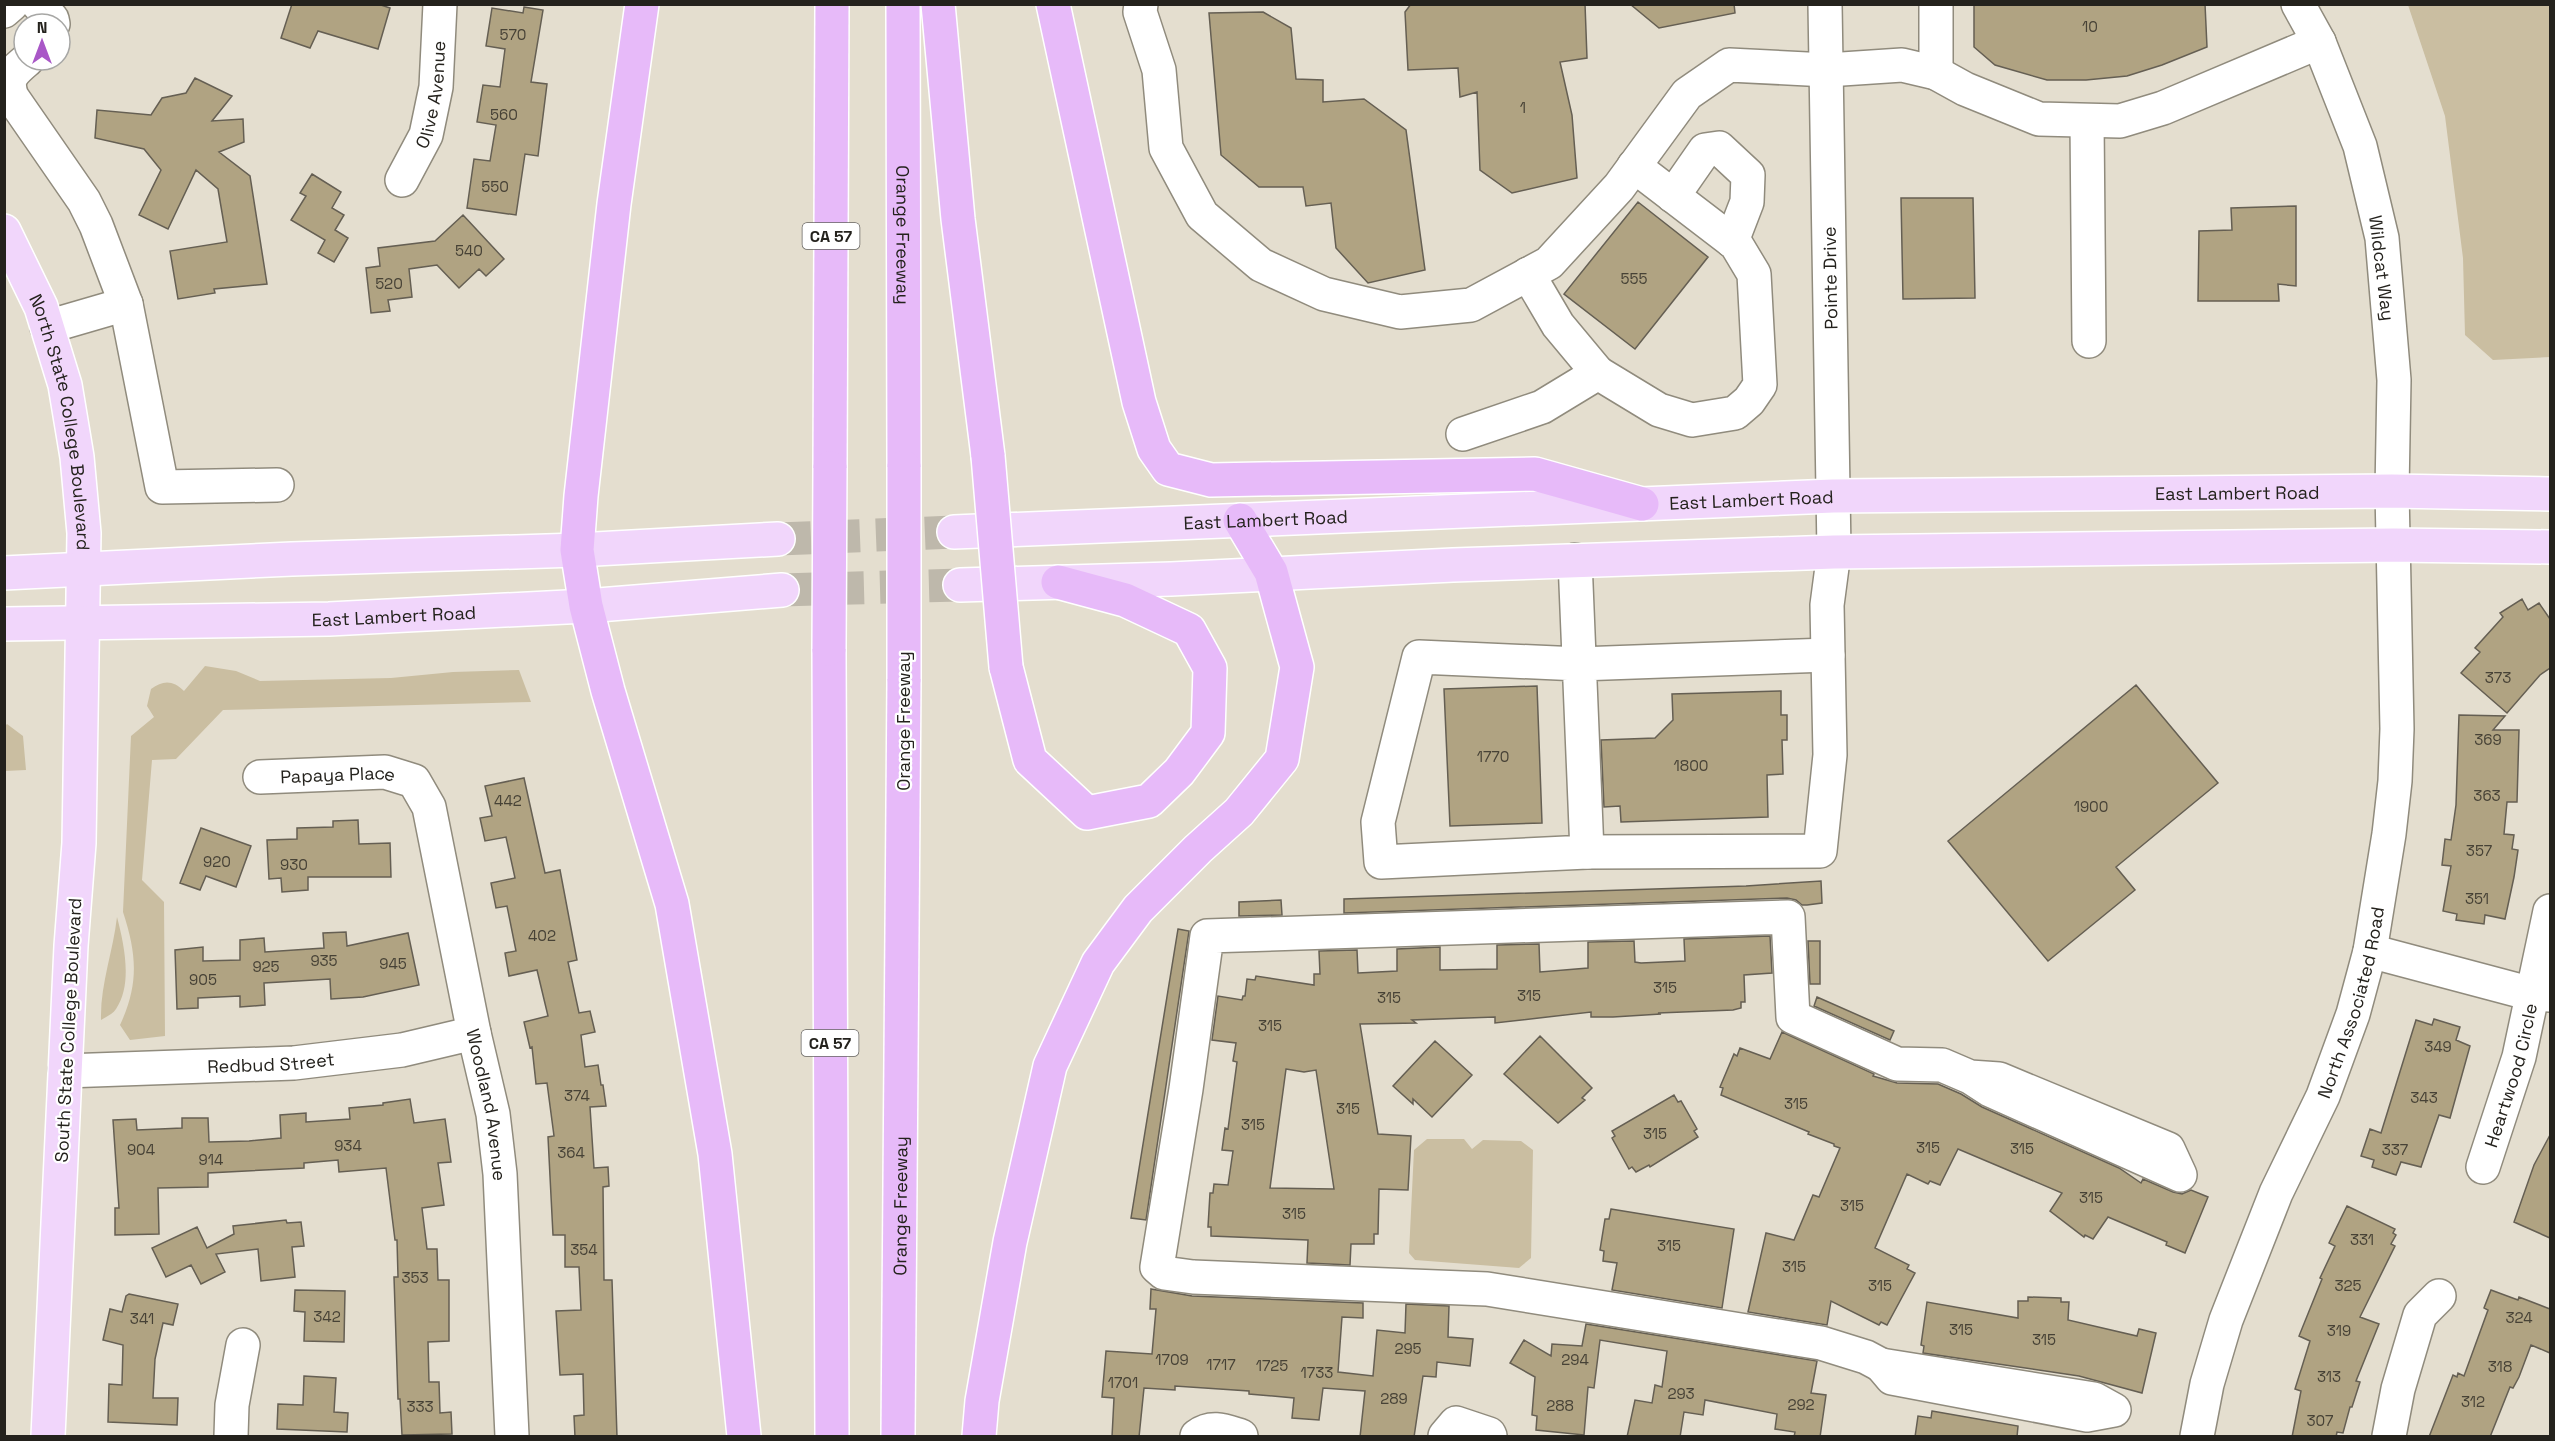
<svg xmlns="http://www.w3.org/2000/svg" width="2555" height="1441" viewBox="0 0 2555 1441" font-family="'Space Grotesk',sans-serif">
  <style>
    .green { fill: #cabea1 }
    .building { fill: #b0a382; stroke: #655f53; stroke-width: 1.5; fill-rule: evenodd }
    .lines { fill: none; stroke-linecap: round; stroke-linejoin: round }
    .major-tunnel { stroke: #beb8ab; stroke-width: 33; stroke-dasharray: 33 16; stroke-linecap: butt }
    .minor-casing { stroke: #908b7d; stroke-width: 36 }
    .major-casing { stroke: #fff; stroke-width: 36 }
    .highway-casing { stroke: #fff; stroke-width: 36 }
    .minor { stroke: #fff; stroke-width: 33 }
    .major { stroke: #f1d6fb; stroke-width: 33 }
    .highway { stroke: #e7baf9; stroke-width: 33 }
    .highway-bridge-casing { stroke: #fff; stroke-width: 36; stroke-linecap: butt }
    .highway-bridge { stroke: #e7baf9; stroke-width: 33 }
    .labels { text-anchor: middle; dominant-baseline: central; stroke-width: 4.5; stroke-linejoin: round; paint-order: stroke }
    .number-label { font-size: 15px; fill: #474236 }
    .shield { fill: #fff; stroke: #666461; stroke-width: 1.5 }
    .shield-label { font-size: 16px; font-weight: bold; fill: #24221d }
    .street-label { font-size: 18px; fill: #24221d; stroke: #fff }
  </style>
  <rect width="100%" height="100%" fill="#e4decf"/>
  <path class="green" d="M2408 5H2550V357L2493 360 2465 335 2463 258 2445 116Z
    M205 666 236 671 260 681 391 678 453 672 519 670 531 702 223 710 176 759 152 760 142 880 164 902 165 1036 130 1040 120 1025C139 984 137 955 123 912L131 736 154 717 147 706 151 689C163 680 173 680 184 691Z
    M7 724 23 736 26 770 5 771V726Z
    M117 917C124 944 133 984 116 1009 113 1014 106 1017 101 1020 100 985 113 952 117 917Z
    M1427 1139H1464L1472 1149 1483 1140 1521 1141 1533 1150 1531 1258 1519 1268 1415 1260 1409 1253 1414 1150Z"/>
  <path class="building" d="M292 4H378L390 8 378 49 318 31 310 48 281 38Z
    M1411 4H1585L1587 58 1560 62 1572 115 1577 178 1512 193 1480 170 1477 92 1460 97 1458 68 1408 70 1405 12Z
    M1630 4H1734L1735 13 1659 28Z
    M1974 4H2205L2207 47 2162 65 2127 76 2086 80H2047L1995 65 1974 47Z
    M524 7 543 10 531 82 547 84 538 156 525 154 516 215 467 208 474 159 490 161 496 125 477 122 483 85 500 87 505 49 486 46 492 8 523 13Z
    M1263 12 1291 28 1296 79 1323 80V102L1364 99 1406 130 1425 270 1368 283 1336 248 1331 203 1306 206 1303 187H1259L1221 155 1209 13Z
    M195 78 232 96 212 121 243 119 244 142 219 152 250 176 267 284 214 289 215 293 178 299 170 251 227 242 218 189 196 170 168 229 139 215 161 170 144 149 95 138 97 110 151 115 162 98 186 93Z
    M312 174 341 192 332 208 344 215 335 230 348 238 334 262 318 253 325 240 291 220 306 196 300 193Z
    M1901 198H1973L1975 298 1903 299Z
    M1638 202 1708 257 1635 349 1564 294Z
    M2296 206V286L2278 284 2279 301H2198L2199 231 2232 230 2231 208Z
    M463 215 504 259 486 276 479 269 459 288 437 265 409 269 412 297 388 300 390 311 371 313 366 268 380 266 378 248 435 241Z
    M2522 599 2528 610 2539 603 2550 619V668L2540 675 2507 713 2461 673 2480 652 2475 648 2503 617 2500 613Z
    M2136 685 2218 783 2116 867 2135 890 2048 961 1948 841Z
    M1537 686 1542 823 1450 826 1444 689Z
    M1781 691V715H1787V740H1782L1783 774 1767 775 1768 817 1621 822 1620 806 1604 807 1601 740 1655 738 1673 720 1672 694Z
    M2459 715 2505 716 2493 730H2519L2517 802H2507L2504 834 2514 835 2512 849 2518 850 2514 877 2505 919 2485 915 2484 924 2456 920 2457 914 2443 911 2451 866 2442 865 2445 839 2451 840 2456 805Z
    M524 778 545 873 560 870 577 960 568 962 579 1013 590 1011 595 1032 581 1035 585 1067 598 1065 601 1085H603L606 1106 590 1107 594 1168 608 1167 609 1186 603 1187 604 1280H612L617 1437H575L574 1416 584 1415 583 1374 560 1375 556 1311 581 1310 579 1267H565V1235H553L548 1137 554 1136 547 1083 536 1084 532 1047 530 1048 524 1022 548 1016 537 970 509 976 505 953 516 951 507 906 496 908 491 883 515 878 506 837 485 841 480 818 492 816 485 786Z
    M358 820 359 844 390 843 391 877H308V890L282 892 281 878 269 879 267 840 297 839V828L333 827V821Z
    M201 828 251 846 236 887 206 876 200 890 180 883Z
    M1821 881 1822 903 1807 905H1802L1796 900 1787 898 1344 913V899L1746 886Z
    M1281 900 1282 915 1239 916V902Z
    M1178 929 1189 931 1146 1220 1131 1218Z
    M346 932 347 946 408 933 419 985 363 997 331 999 330 979 264 983 265 1005 240 1007V996L198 998V1008L177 1009 175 950 203 947V961L240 960V940L264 938 265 952 324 948 323 933Z
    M1770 936 1772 973 1744 975 1745 1002H1741V1008L1733 1010 1658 1013 1661 1014 1613 1017H1591V1012L1495 1023V1017L1412 1020 1416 1023 1360 1024 1378 1134 1411 1136 1408 1190 1379 1189 1378 1234H1374V1244H1351L1350 1265 1307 1263 1308 1240 1211 1236V1227H1208L1210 1193H1213L1214 1184 1228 1185 1233 1151 1222 1150 1225 1128 1228 1129 1237 1062 1233 1061 1236 1043 1212 1040 1218 996 1242 1000 1243 996H1245L1247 979 1255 980 1256 976 1314 985V974H1320L1319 951 1357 950 1358 973 1397 971V949L1440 947V970L1497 969V945L1539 944 1540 972 1588 968V942L1634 941 1635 962 1641 963 1685 961 1684 939ZM1286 1069 1304 1072 1316 1070 1334 1189 1270 1188Z
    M1808 941H1820V984H1810Z
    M1817 997 1894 1031 1890 1040 1814 1006Z
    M2434 1019 2460 1027 2456 1040 2470 1046 2450 1118 2439 1115 2421 1167 2401 1162 2396 1175 2372 1167 2374 1160 2361 1156 2370 1129 2381 1133 2416 1020 2432 1025Z
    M1782 1032 1874 1074 1873 1076 1897 1083 1938 1084 1961 1094 1982 1107 2119 1168 2141 1183 2143 1179 2173 1192 2182 1194 2191 1190 2208 1197 2185 1253 2166 1245 2167 1242 2108 1217 2093 1239 2085 1235 2084 1237 2050 1211 2062 1193 1958 1149 1940 1185 1930 1181 1928 1184 1907 1174 1875 1248 1909 1265 1907 1269 1915 1273 1887 1325 1881 1322 1879 1325 1831 1301 1827 1325 1748 1312 1766 1233 1794 1240 1813 1195 1819 1197 1840 1148 1834 1146V1144L1808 1134 1809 1132 1721 1095 1723 1088 1720 1087 1734 1054 1737 1056 1740 1048 1770 1059Z
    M1540 1036 1592 1088 1582 1098 1585 1100 1558 1123 1504 1074Z
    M1435 1041 1472 1075 1432 1117 1413 1099V1104L1393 1086Z
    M1674 1095 1678 1102 1681 1101 1697 1129 1694 1131 1698 1137 1650 1167 1649 1165 1636 1172 1632 1167 1629 1169 1612 1138 1615 1136 1612 1131Z
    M410 1099 414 1123 445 1119 451 1162 438 1163 444 1205 422 1208 427 1249H437L438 1280H449V1341L428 1342 429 1382H439L440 1413 451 1412 452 1434 402 1435 400 1399H398L394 1277H398L397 1240H395L386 1168 339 1172 338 1160 304 1163V1168L208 1173V1187L158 1188 159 1234 115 1235V1208H119L113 1120 136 1119 137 1130 182 1128V1118H208L209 1142 249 1141 281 1138 280 1115 306 1113V1122L350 1119 349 1108 383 1105V1103Z
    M2550 1135V1238L2514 1222 2534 1165Z
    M2347 1206 2395 1229 2393 1233 2396 1235 2391 1244 2395 1246 2360 1317 2379 1324 2356 1381 2360 1382 2352 1407H2350L2343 1433 2337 1432 2336 1437H2292L2301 1391 2295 1389 2310 1341 2299 1336 2322 1279 2320 1278 2335 1246 2329 1243Z
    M1611 1209 1734 1229 1722 1308 1612 1290 1617 1263 1603 1261 1604 1251 1600 1250 1605 1219H1609Z
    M286 1220 287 1223 301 1222 304 1246 292 1247 295 1277 261 1281 258 1249 216 1254 225 1272 201 1284 191 1265 166 1277 152 1248 197 1227 207 1248 234 1234 233 1226Z
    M1151 1289 1192 1296 1363 1303V1318L1342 1317 1338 1372 1373 1376 1377 1330 1405 1333 1406 1304 1449 1306 1448 1337 1473 1339 1470 1366 1437 1362 1436 1377 1423 1376 1414 1437H1360L1365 1391 1323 1388 1319 1420 1292 1418 1294 1398 1249 1394V1391L1175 1386V1390L1144 1388 1139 1437H1112L1114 1398 1102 1397 1106 1351 1152 1354 1156 1309H1150Z
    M295 1290 345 1291 344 1342 304 1341 305 1312 294 1311Z
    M2491 1290 2518 1300 2519 1297 2550 1309V1353L2531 1345 2519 1377 2513 1388 2510 1387 2490 1437H2429L2453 1375 2457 1377 2458 1373 2464 1376 2488 1310 2484 1308Z
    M129 1294 178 1304 173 1325 163 1323 155 1359 153 1398H178L177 1425 108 1422 109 1384 122 1385 123 1345 103 1340 110 1309 122 1312 126 1296Z
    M2028 1297 2061 1298V1302H2069L2068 1320 2137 1336 2139 1329 2156 1333 2142 1393 2079 1376 1923 1353 1924 1346 1921 1345 1927 1302 2018 1318V1301H2028Z
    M1586 1324 1817 1361 1811 1393 1826 1395 1820 1437H1794L1795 1432 1775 1429 1777 1414 1705 1400 1703 1415 1684 1412 1680 1437H1627L1635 1400 1652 1403 1655 1385 1662 1387 1667 1351 1600 1340 1594 1388 1588 1387 1584 1435 1536 1430 1537 1416 1532 1415 1535 1377 1510 1363 1524 1340 1551 1356 1552 1344 1582 1346Z
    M304 1376 336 1378 334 1412 348 1413 347 1432 277 1429 278 1404 303 1405Z
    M1932 1411 2018 1426 2017 1437H1915L1918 1416 1931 1418Z"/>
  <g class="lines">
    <path class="major-tunnel" d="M778 539 954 532
      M782 590 960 585"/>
    <defs>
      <g id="minor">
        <path d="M38 4 52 19 53 24"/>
        <path d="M1141 4 1140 12 1159 70 1166 148 1202 215 1261 265 1324 294 1400 312 1471 305 1549 263 1619 187 1687 94 1729 65 1827 70 1902 65 1936 73 1965 89 2039 119 2120 121 2163 108 2319 42"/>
        <path d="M1936 4V73"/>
        <path d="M4 11 12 4"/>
        <path d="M27 60C13 72 5 78 12 97L84 201 96 225 126 304 47 327"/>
        <path d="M2087 121 2089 341"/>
        <path id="s1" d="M402 180 426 135 436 87 440 4"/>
        <path d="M1673 196 1705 150 1719 148 1748 175 1747 202 1732 241"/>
        <path d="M126 304 162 487 277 485"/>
        <path d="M1598 373 1659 410 1692 420 1735 413 1749 401 1760 385 1754 274 1736 244 1634 166"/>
        <path d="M1463 434 1542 407 1598 373 1558 325 1528 274"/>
        <path d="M1575 560 1587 852 1381 862 1378 822 1419 657 1579 664 1828 655"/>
        <path id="s2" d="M260 777 385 772 414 781 429 807 474 1033 493 1114 500 1174 512 1436"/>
        <path d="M1587 852 1820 851 1830 755 1827 605 1834 552 1825 4"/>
        <path d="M2370 951 2532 994 2550 995"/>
        <path id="s3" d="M65 1071 294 1063 402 1050 474 1033"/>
        <path id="s4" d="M2483 1167 2519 1057 2550 911"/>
        <path d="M1881 1365 1866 1357 1821 1343 1487 1289 1193 1277 1164 1273 1157 1267 1186 1089 1207 936 1788 917 1793 1017 1897 1064 1942 1065 1970 1077 1999 1079 2168 1149 2180 1175 1990 1090 1970 1077"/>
        <path d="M1881 1365 2094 1399 2114 1410 2087 1415 1892 1378Z"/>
        <path d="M231 1436 232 1405 243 1345"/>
        <path d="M1197 1436C1212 1425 1225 1431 1241 1436"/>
        <path d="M1445 1436 1456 1423 1489 1434 1490 1436"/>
        <path id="s5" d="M2197 1436 2207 1384 2226 1320 2276 1193 2323 1096 2353 1014 2370 951 2389 834 2395 781 2397 729 2392 491 2394 380 2382 238 2360 146 2319 42 2298 4"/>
        <path d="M2389 1436 2398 1389 2420 1315 2439 1296"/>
      </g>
      <g id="major">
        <path id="s6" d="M4 231 41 307 65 385 77 457 84 533 79 843 71 946 48 1436"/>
        <path id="s7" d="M954 532 1833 496 2392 491 2550 494"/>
        <path d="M4 573 292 559 577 550 778 539"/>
        <path d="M960 585 1171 579 1453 565 1834 552 2394 545 2550 547"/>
        <path id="s8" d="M4 624 329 619 586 606 782 590"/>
      </g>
      <g id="highway">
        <path d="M642 4 614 204 581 496 577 550 586 606 608 691 672 904 715 1154 744 1436"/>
        <path id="s9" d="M903 4 904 467"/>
        <path d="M938 4 958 219 988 456"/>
        <path d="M1053 4 1139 402 1154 449 1168 469 1211 480 1535 474 1642 504"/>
        <path d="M830 468 832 4"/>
        <path d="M829 649 832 1436"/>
        <path d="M1006 667 1030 760 1087 813 1149 801 1179 772 1208 733 1210 668 1189 630 1125 600 1058 582"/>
        <path id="s10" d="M898 1436 904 679"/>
        <path d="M979 1436 982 1401 1010 1242 1050 1066 1098 963 1138 909 1198 849 1239 812 1282 759 1297 667 1271 572 1240 520"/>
      </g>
    </defs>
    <use href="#minor" class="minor-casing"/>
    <use href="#major" class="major-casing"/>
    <use href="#highway" class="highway-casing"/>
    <use href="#minor" class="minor"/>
    <use href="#major" class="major"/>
    <use href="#highway" class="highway"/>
    <defs>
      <path id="highway-bridge" d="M988 456 1006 667
        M904 467V679
        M829 649 830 468"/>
    </defs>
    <use href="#highway-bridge" class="highway-bridge-casing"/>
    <use href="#highway-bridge" class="highway-bridge"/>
  </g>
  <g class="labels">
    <g class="number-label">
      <text x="2090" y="26">10</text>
      <text x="513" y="34">570</text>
      <text x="1523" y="107">1</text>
      <text x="504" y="114">560</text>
      <text x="495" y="186">550</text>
      <text x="469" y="250">540</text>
      <text x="1634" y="278">555</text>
      <text x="389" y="283">520</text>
      <text x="2498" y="677">373</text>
      <text x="2488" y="739">369</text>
      <text x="1493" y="756">1770</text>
      <text x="1691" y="765">1800</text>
      <text x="2487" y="795">363</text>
      <text x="508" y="800">442</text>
      <text x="2091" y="806">1900</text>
      <text x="2479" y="850">357</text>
      <text x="217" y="861">920</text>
      <text x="294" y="864">930</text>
      <text x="2477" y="898">351</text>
      <text x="542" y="935">402</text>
      <text x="324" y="960">935</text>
      <text x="393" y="963">945</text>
      <text x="266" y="966">925</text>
      <text x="203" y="979">905</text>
      <text x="1665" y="987">315</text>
      <text x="1529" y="995">315</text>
      <text x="1389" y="997">315</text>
      <text x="1270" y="1025">315</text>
      <text x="2438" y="1046">349</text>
      <text x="577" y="1095">374</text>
      <text x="2424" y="1097">343</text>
      <text x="1796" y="1103">315</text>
      <text x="1348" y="1108">315</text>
      <text x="1253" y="1124">315</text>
      <text x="1655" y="1133">315</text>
      <text x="348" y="1145">934</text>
      <text x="1928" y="1147">315</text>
      <text x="2022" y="1148">315</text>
      <text x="141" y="1149">904</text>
      <text x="2395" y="1149">337</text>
      <text x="571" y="1152">364</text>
      <text x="211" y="1159">914</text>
      <text x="2091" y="1197">315</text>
      <text x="1852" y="1205">315</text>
      <text x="1294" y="1213">315</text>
      <text x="2362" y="1239">331</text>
      <text x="1669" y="1245">315</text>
      <text x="584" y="1249">354</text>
      <text x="1794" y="1266">315</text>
      <text x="415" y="1277">353</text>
      <text x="1880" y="1285">315</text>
      <text x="2348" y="1285">325</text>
      <text x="327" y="1316">342</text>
      <text x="2519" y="1317">324</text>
      <text x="142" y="1318">341</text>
      <text x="1961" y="1329">315</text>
      <text x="2339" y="1330">319</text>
      <text x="2044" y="1339">315</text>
      <text x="1408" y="1348">295</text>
      <text x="1172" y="1359">1709</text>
      <text x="1575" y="1359">294</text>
      <text x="1221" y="1364">1717</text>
      <text x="1272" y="1365">1725</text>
      <text x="2500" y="1366">318</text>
      <text x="1317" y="1372">1733</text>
      <text x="2329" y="1376">313</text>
      <text x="1123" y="1382">1701</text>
      <text x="1681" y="1393">293</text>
      <text x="1394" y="1398">289</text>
      <text x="2473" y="1401">312</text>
      <text x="1801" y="1404">292</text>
      <text x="1560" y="1405">288</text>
      <text x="420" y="1406">333</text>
      <text x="2320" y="1420">307</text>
    </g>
    <g class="shield">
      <rect x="802.5" y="223" width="57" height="26" rx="4.5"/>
      <rect x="801.5" y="1030" width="57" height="26" rx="4.5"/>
    </g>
    <g class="shield-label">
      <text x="831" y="236">CA 57</text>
      <text x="830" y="1043">CA 57</text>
    </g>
    <g class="street-label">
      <text stroke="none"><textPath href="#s1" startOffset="92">Olive Avenue</textPath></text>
      <text stroke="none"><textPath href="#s9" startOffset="231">Orange Freeway</textPath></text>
      <text transform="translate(2382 268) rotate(83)">Wildcat Way</text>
      <text transform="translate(1830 278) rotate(-91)">Pointe Drive</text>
      <text stroke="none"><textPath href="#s6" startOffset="202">North State College Boulevard</textPath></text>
      <text stroke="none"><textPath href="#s7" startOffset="1284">East Lambert Road</textPath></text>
      <text stroke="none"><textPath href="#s7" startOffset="798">East Lambert Road</textPath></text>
      <text stroke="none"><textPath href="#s7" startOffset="312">East Lambert Road</textPath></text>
      <text stroke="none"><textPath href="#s8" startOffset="390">East Lambert Road</textPath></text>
      <text transform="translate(903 721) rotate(-90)">Orange Freeway</text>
      <text stroke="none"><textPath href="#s2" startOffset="78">Papaya Place</textPath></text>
      <text stroke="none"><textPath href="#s5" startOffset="462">North Associated Road</textPath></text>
      <text transform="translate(68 1030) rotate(-87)">South State College Boulevard</text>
      <text stroke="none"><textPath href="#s3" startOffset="206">Redbud Street</textPath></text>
      <text stroke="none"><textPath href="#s4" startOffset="96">Heartwood Circle</textPath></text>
      <text stroke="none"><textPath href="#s2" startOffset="489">Woodland Avenue</textPath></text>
      <text stroke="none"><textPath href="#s10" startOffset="230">Orange Freeway</textPath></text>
    </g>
  </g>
  <rect width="2555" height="1441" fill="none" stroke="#24221d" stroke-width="12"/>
  <g transform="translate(42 42)"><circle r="28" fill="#ffffff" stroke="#a7a7a5" stroke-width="1.5"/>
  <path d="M0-4.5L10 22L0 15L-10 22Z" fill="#a957c7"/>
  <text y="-9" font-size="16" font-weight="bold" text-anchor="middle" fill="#24221d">N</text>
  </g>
</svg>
